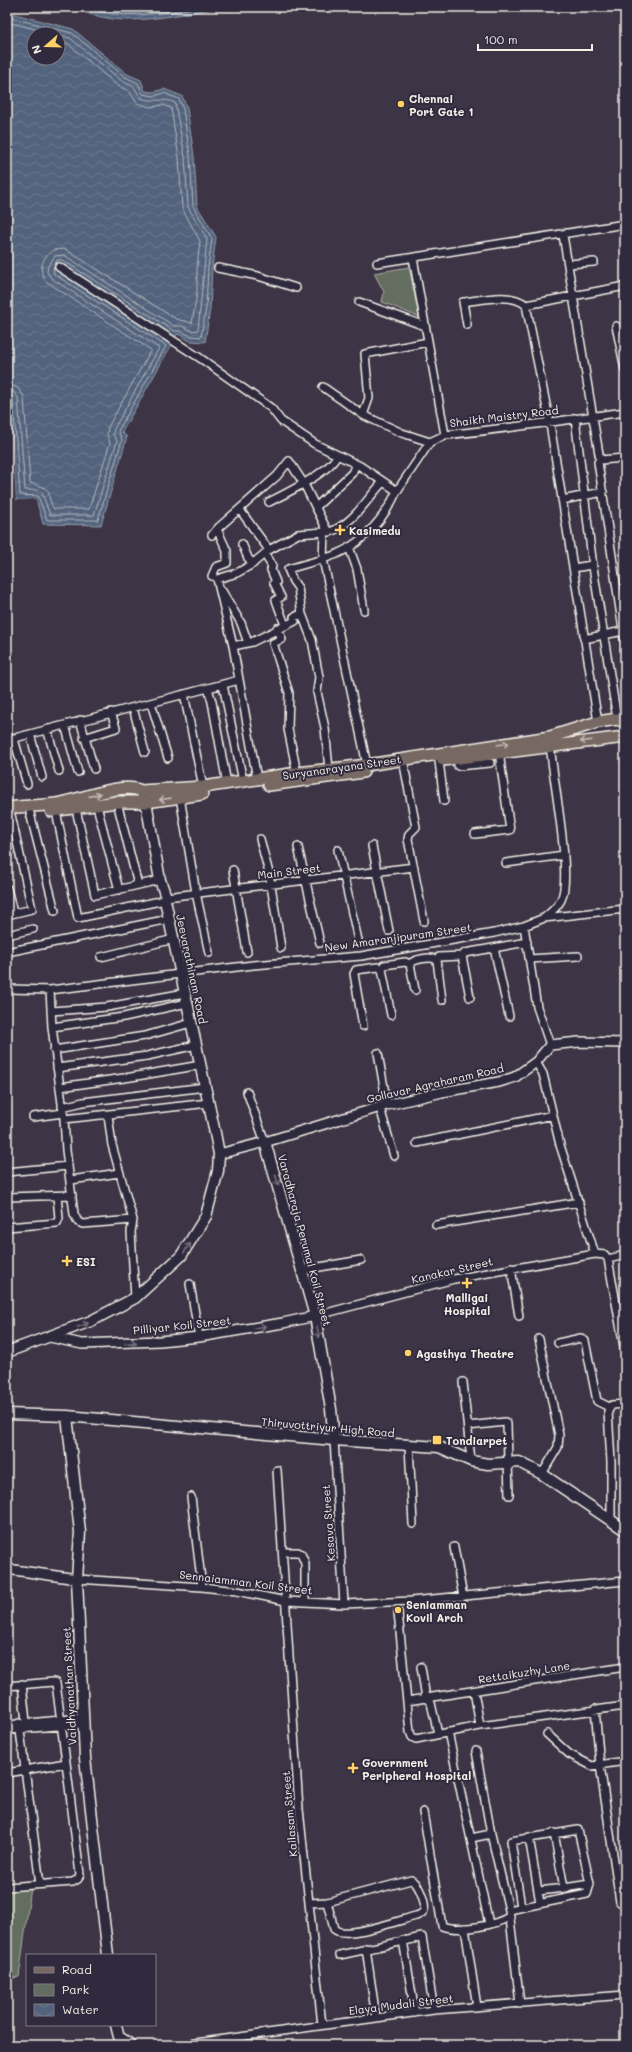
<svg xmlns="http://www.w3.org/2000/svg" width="632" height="2052" viewBox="0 0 632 2052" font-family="Mali,sans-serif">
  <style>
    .green { fill: #646d61; stroke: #acafa4 }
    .water { fill: url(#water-waves); stroke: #939ca8; fill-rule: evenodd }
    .pier { fill: #3d3546 }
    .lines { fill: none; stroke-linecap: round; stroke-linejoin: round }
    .shore { stroke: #b4b8bd; stroke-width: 1 }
    .minor-casing { stroke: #f4f1e8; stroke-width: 10 }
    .tertiary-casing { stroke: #f4f1e8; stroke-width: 12 }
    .secondary-casing { stroke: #f4f1e8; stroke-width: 13 }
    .primary-casing { stroke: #f4f1e8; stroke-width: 14 }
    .minor { stroke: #2f2a3d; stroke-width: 7 }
    .tertiary { stroke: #2f2a3d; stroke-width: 9 }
    .secondary { stroke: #2f2a3d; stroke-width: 10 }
    .primary { stroke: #776864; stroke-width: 11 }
    .oneway { stroke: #c2bab3 }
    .oneway2 { stroke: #747079 }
    .poi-dot { fill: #ffd166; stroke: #2f2a3d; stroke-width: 1.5 }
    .labels { text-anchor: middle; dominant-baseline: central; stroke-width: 4; stroke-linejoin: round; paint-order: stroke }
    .poi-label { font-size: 11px; font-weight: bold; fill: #f4f1e8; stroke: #2f2a3d; text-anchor: start }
    .street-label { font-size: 11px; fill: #f4f1e8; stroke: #2f2a3d }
  </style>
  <defs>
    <pattern id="water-waves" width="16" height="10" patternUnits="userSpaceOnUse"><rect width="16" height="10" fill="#53637d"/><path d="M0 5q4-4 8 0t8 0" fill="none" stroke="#6c7a8f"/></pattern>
  </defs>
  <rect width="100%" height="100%" fill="#3d3546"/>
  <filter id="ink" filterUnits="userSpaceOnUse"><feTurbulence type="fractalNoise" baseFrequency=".025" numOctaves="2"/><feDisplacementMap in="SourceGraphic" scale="8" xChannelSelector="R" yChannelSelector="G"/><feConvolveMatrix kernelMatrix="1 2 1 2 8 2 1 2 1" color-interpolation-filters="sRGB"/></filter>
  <g filter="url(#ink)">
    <path class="green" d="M409 267 419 317 382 302 384 292 374 273Z
      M31 1887 19 1977 7 1979V1889Z"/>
    <path class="water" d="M67 7H224C192 12 159 20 127 20 106 20 86 13 67 7Z
      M7 12 73 29 127 74 141 80 145 91 153 92 164 89 182 96 187 108 194 156 197 206 216 237 212 267 210 309 205 342 190 341 178 334 175 337 60 263 56 270 172 344 122 432 127 437 101 525 43 524 36 499 16 500 7 372ZM34 34H58V58H34Z"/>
    <path class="pier" d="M60 263 177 338 174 345 56 270Z
      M7 372 16 500 36 499 37 506H35L34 501 16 502 14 501 7 400Z"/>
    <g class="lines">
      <path class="shore" d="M80 7C121 20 159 14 200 7
        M97 7 127 11 170 7
        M7 17 72 33 125 77 138 83 143 94 153 96 164 93 179 99 183 109 190 156 193 206 212 239 208 267 206 308 201 337 191 336 180 331H174L62 260H57L53 268 54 274 166 346 118 431 122 440 98 520H47L38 496 20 495 13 400 11 396 7 395
        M7 22 55 34
        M7 384 18 388 24 397 30 483C58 491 43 490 54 509H89L110 443 107 434 108 427 151 350 47 282C37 271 42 257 53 250L65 249 176 319 192 323 197 293V267L200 241 182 208 179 158 171 108 163 105 150 107 137 103 129 91 118 86 67 43 58 41
        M7 390 14 392 18 398 25 490H37L42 493 50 515H94L117 441 113 434 114 429 159 348 51 278 47 272 48 266 55 256 64 255 174 326H182L192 331 198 330 207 239 188 207 185 157 175 103C164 97 153 103 141 98L134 87 122 81 70 38 58 35"/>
      <defs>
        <path id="minor" d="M563 235 600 460 598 462 625 643
          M413 258 445 435
          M377 263 625 224
          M568 264 594 262
          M59 267 200 358 257 398 271 408 281 421 315 444 360 466 397 491 430 442 445 435C506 429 565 420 625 412
          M218 268 258 276 296 288
          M359 302 425 326
          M526 305 625 286
          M467 325 463 302C482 300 510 292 526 305L550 424 598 722
          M616 326 625 369
          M323 387 363 415 402 433 430 442
          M363 415 369 398 365 354 428 342
          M575 418 593 567 617 719
          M600 460 625 458
          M562 500 603 492
          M269 502C285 494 332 471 337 455
          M316 507 352 473 356 464
          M240 510 269 550
          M327 530 330 532C355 522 365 501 383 482
          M212 535 218 528 277 476 289 461 304 484 327 530 324 532 323 559 367 765
          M242 544 248 558 253 564
          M349 547 357 569 364 610
          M265 555 272 566 271 570 276 582 274 583 281 597 276 600 285 625
          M323 559 288 569 293 581 298 588 302 614 312 640 319 677 317 692 325 728 329 769
          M323 559C357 550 383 522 397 491
          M573 568 592 565
          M212 576 216 567 227 563V551L217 529
          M222 591 241 623 248 643
          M277 628 282 639 273 643 289 693 288 729 297 773
          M584 639 623 631
          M233 646 252 642 295 621 294 617 302 614
          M223 685 243 781
          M208 688 212 702 227 784
          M184 694 203 787
          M151 703 168 758
          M133 708 145 752
          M80 720 94 769
          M65 725 78 772
          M47 729 59 771
          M30 734 42 777
          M84 738 116 728 111 712
          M14 739 27 784
          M7 740 239 680
          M459 759 458 766 490 763
          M439 761 444 801
          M404 765 416 827 409 834 408 839 424 921
          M257 779 233 646 217 579 237 573 251 565 269 550 298 534 324 532
          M180 797 196 893 209 953
          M117 802 138 885
          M97 806 119 890
          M76 809 95 895 160 880
          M56 811 78 918 165 900
          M30 813 55 911
          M475 834 510 830 501 767 500 759 502 753
          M260 839 269 873 281 948
          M372 846 389 931
          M298 847 320 943
          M338 850 358 940
          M506 863 564 855
          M233 870 247 952
          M7 888 13 913
          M166 897 414 867
          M7 915 32 909 11 815
          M544 918C550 913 557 908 561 900 573 876 552 776 550 743
          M524 926 537 1007 550 1045
          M7 935 33 929
          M494 948 509 1016
          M7 952 169 919
          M462 956 470 997
          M101 957 174 939
          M529 959 578 956
          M437 960 442 1000
          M410 964 415 990
          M382 969 391 1015
          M7 989 50 990 253 965 361 956 494 933 524 926 544 918 625 909
          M50 990 52 1027 64 1119 66 1150 74 1214 78 1222 83 1224 133 1220
          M51 1011 107 1007 185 993
          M363 1026 354 974 356 970 378 967 382 969 384 965 405 962 410 964C414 959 431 956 437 960L439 957 462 956 465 953 527 942
          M52 1027 124 1017 187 1003
          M54 1050 145 1036 191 1023
          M378 1053 387 1105
          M536 1062 543 1074 560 1145 595 1254
          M57 1068 147 1056 196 1045
          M60 1087 131 1077 201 1065
          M247 1092 265 1142
          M62 1107 83 1102 205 1087
          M380 1108 394 1156
          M108 1115 112 1145 133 1220 131 1232 135 1298
          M33 1117 63 1113
          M64 1119 209 1103
          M417 1143 553 1115
          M7 1172 68 1166
          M71 1180 119 1173
          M7 1197 72 1195
          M436 1225 579 1202
          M7 1227 57 1223 59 1218 57 1196
          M608 1259 625 1255
          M511 1268 519 1316
          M302 1270 361 1260
          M190 1284 199 1337
          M315 1316 454 1279 595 1254 605 1255 608 1259 625 1352
          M539 1339 559 1435 558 1447 542 1474
          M558 1343 581 1338 585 1341 597 1401 609 1407
          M463 1382 471 1461
          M468 1426 505 1422 507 1424 509 1495
          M334 1440 344 1604
          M409 1445 413 1524
          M277 1470 299 1809 322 2025
          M191 1497 202 1587
          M611 1520V1462L608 1411 612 1405 625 1404
          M454 1547 463 1597
          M284 1552H298L301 1554 305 1563V1602
          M77 1579 202 1587 237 1591 286 1601 344 1604 411 1601 625 1581
          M398 1612 410 1732 412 1737 416 1739 480 1726 625 1706
          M421 1667 426 1698 431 1703 438 1734
          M22 1684 26 1722
          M7 1686 53 1682 56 1683 80 1874 78 1879 73 1882 7 1887
          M474 1691 480 1726
          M407 1701 625 1667
          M595 1709 600 1765 620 1902
          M19 1723 40 1884
          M7 1725 82 1718
          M7 1730 83 1724
          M448 1732 489 1924
          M547 1734 569 1754 592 1766 625 1761
          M476 1751 491 1834 509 1910 520 2004
          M7 1773 66 1763
          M423 1812 442 1926C458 1932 496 1926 510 1916
          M529 1837 540 1903
          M471 1838 491 1834
          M564 1888 590 1884
          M539 1891 564 1888 554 1833
          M309 1903 327 1902 334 1929C345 1940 400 1920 416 1916 419 1915 423 1913 424 1910 426 1903 418 1881 411 1880L327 1902
          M509 1910 587 1894 590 1884 578 1830 511 1841 521 1907
          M465 1928 477 2007
          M403 1940 415 2013
          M366 1948 376 2018
          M340 1955 422 1937 434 2010
          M181 2045 434 2010 625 1995"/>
        <path id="tertiary" d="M219 1154 265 1142 387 1105 442 1092 499 1082 515 1077 536 1062 550 1045 579 1042 625 1043
          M50 1337 82 1344 160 1341 199 1337 283 1323 315 1316
          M7 1569 77 1579"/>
        <path id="secondary" d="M265 1142 315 1316 331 1409 334 1440
          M7 1352 91 1321 135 1298 181 1256 206 1216 218 1171 219 1154 215 1133 165 900 166 897 160 880 146 802 143 795
          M7 1414 67 1416 334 1440 439 1447 471 1461 488 1464 519 1462 542 1474 625 1530
          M67 1416 80 1532 77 1579 85 1758 108 1955
          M116 2025 119 2037 131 2045"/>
        <path id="primary" d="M443 760 625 737
          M269 785 363 772
          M7 808C23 806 40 806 56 804 77 801 123 781 141 791L203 787 297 773 367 765 550 737 598 722 617 719 625 722
          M51 811 117 802H146L202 794"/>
      </defs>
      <use href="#minor" class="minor-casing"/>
      <use href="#tertiary" class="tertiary-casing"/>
      <use href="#secondary" class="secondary-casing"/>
      <use href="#primary" class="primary-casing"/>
      <use href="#minor" class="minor"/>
      <use href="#tertiary" class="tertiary"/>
      <use href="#secondary" class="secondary"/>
      <use href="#primary" class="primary"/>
    </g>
    <defs><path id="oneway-shaft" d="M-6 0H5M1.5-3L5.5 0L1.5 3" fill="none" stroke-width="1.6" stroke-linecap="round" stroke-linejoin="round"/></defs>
    <g class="oneway">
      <use href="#oneway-shaft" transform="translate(586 741) rotate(173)"/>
      <use href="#oneway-shaft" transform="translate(503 744) rotate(-9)"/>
      <use href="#oneway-shaft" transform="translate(95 795) rotate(-13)"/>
      <use href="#oneway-shaft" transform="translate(165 799) rotate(172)"/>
    </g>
    <g class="oneway2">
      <use href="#oneway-shaft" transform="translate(277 1180) rotate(73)"/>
      <use href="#oneway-shaft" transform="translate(187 1248) rotate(-56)"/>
      <use href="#oneway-shaft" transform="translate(83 1325) rotate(-21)"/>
      <use href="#oneway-shaft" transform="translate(260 1327) rotate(-9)"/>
      <use href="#oneway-shaft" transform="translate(318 1332) rotate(80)"/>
      <use href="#oneway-shaft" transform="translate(131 1343) rotate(-4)"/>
    </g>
  </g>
  <g class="poi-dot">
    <circle cx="401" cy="104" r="4"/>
    <path d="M338 524h4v4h4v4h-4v4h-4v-4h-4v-4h4z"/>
    <path d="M65 1255h4v4h4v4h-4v4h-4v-4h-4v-4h4z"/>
    <path d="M465 1277h4v4h4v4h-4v4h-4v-4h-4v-4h4z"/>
    <circle cx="408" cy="1353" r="4"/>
    <rect x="432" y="1435" width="10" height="10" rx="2"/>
    <circle cx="398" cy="1610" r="4"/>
    <path d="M351 1762h4v4h4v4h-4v4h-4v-4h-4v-4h4z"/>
  </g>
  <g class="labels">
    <g class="poi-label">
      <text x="409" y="98">Chennai<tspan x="409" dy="13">Port Gate 1</tspan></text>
      <text x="349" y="530">Kasimedu</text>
      <text x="76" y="1261">ESI</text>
      <text x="467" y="1297" text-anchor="middle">Malligai<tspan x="467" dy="13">Hospital</tspan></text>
      <text x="416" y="1353">Agasthya Theatre</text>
      <text x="446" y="1440">Tondiarpet</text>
      <text x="406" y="1604">Seniamman<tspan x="406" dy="13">Kovil Arch</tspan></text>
      <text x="362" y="1762">Government<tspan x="362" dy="13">Peripheral Hospital</tspan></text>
    </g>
    <g class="street-label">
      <text transform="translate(504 416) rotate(-7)">Shaikh Maistry Road</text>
      <text transform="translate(342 767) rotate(-8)">Suryanarayana Street</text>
      <text transform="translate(289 871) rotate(-7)">Main Street</text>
      <text transform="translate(398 937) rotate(-8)">New Amaranjipuram Street</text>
      <text transform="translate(192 969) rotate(78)">Jeevarathinam Road</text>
      <text transform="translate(435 1083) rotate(-13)">Gollavar Agraharam Road</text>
      <text transform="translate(305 1240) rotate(75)">Varadharaja Perumal Koil Street</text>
      <text transform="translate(452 1270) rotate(-13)">Kanakar Street</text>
      <text transform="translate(182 1325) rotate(-6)">Pilliyar Koil Street</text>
      <text transform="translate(328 1427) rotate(5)">Thiruvottriyur High Road</text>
      <text transform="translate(328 1523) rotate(-94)">Kesava Street</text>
      <text transform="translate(246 1582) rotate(7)">Sennaiamman Koil Street</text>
      <text transform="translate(524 1672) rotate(-9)">Rettaikuzhy Lane</text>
      <text transform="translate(69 1686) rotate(-93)">Vaidhyanathan Street</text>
      <text transform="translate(289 1814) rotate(-95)">Kailasam Street</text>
      <text transform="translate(401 2004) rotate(-7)">Elaya Mudali Street</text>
    </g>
  </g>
  <rect width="632" height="2052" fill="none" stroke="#2f2a3d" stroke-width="24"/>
  <rect x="12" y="12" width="608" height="2028" fill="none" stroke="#f4f1e8" stroke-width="1.5" filter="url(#ink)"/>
  <rect x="26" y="1954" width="130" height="72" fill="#2f2a3d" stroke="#7e7a81"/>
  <rect x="34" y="1967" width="20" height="6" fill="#776864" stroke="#7e7a81"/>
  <text x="62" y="1974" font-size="12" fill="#f4f1e8">Road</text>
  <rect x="34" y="1984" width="20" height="12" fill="#646d61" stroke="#7e7a81"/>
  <text x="62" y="1994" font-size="12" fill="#f4f1e8">Park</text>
  <rect x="34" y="2004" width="20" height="12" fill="url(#water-waves)" stroke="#7e7a81"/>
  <text x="62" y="2014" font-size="12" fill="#f4f1e8">Water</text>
  <g transform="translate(46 46) rotate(250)"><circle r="19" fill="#2f2a3d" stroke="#7e7a81"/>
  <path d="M0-3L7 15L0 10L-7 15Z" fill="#ffd166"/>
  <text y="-6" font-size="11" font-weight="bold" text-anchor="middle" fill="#f4f1e8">N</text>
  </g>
  <path d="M478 44v6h114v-6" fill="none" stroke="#f4f1e8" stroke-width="2"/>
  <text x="484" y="44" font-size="12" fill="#f4f1e8" stroke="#2f2a3d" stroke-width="3" paint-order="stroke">100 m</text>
</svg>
